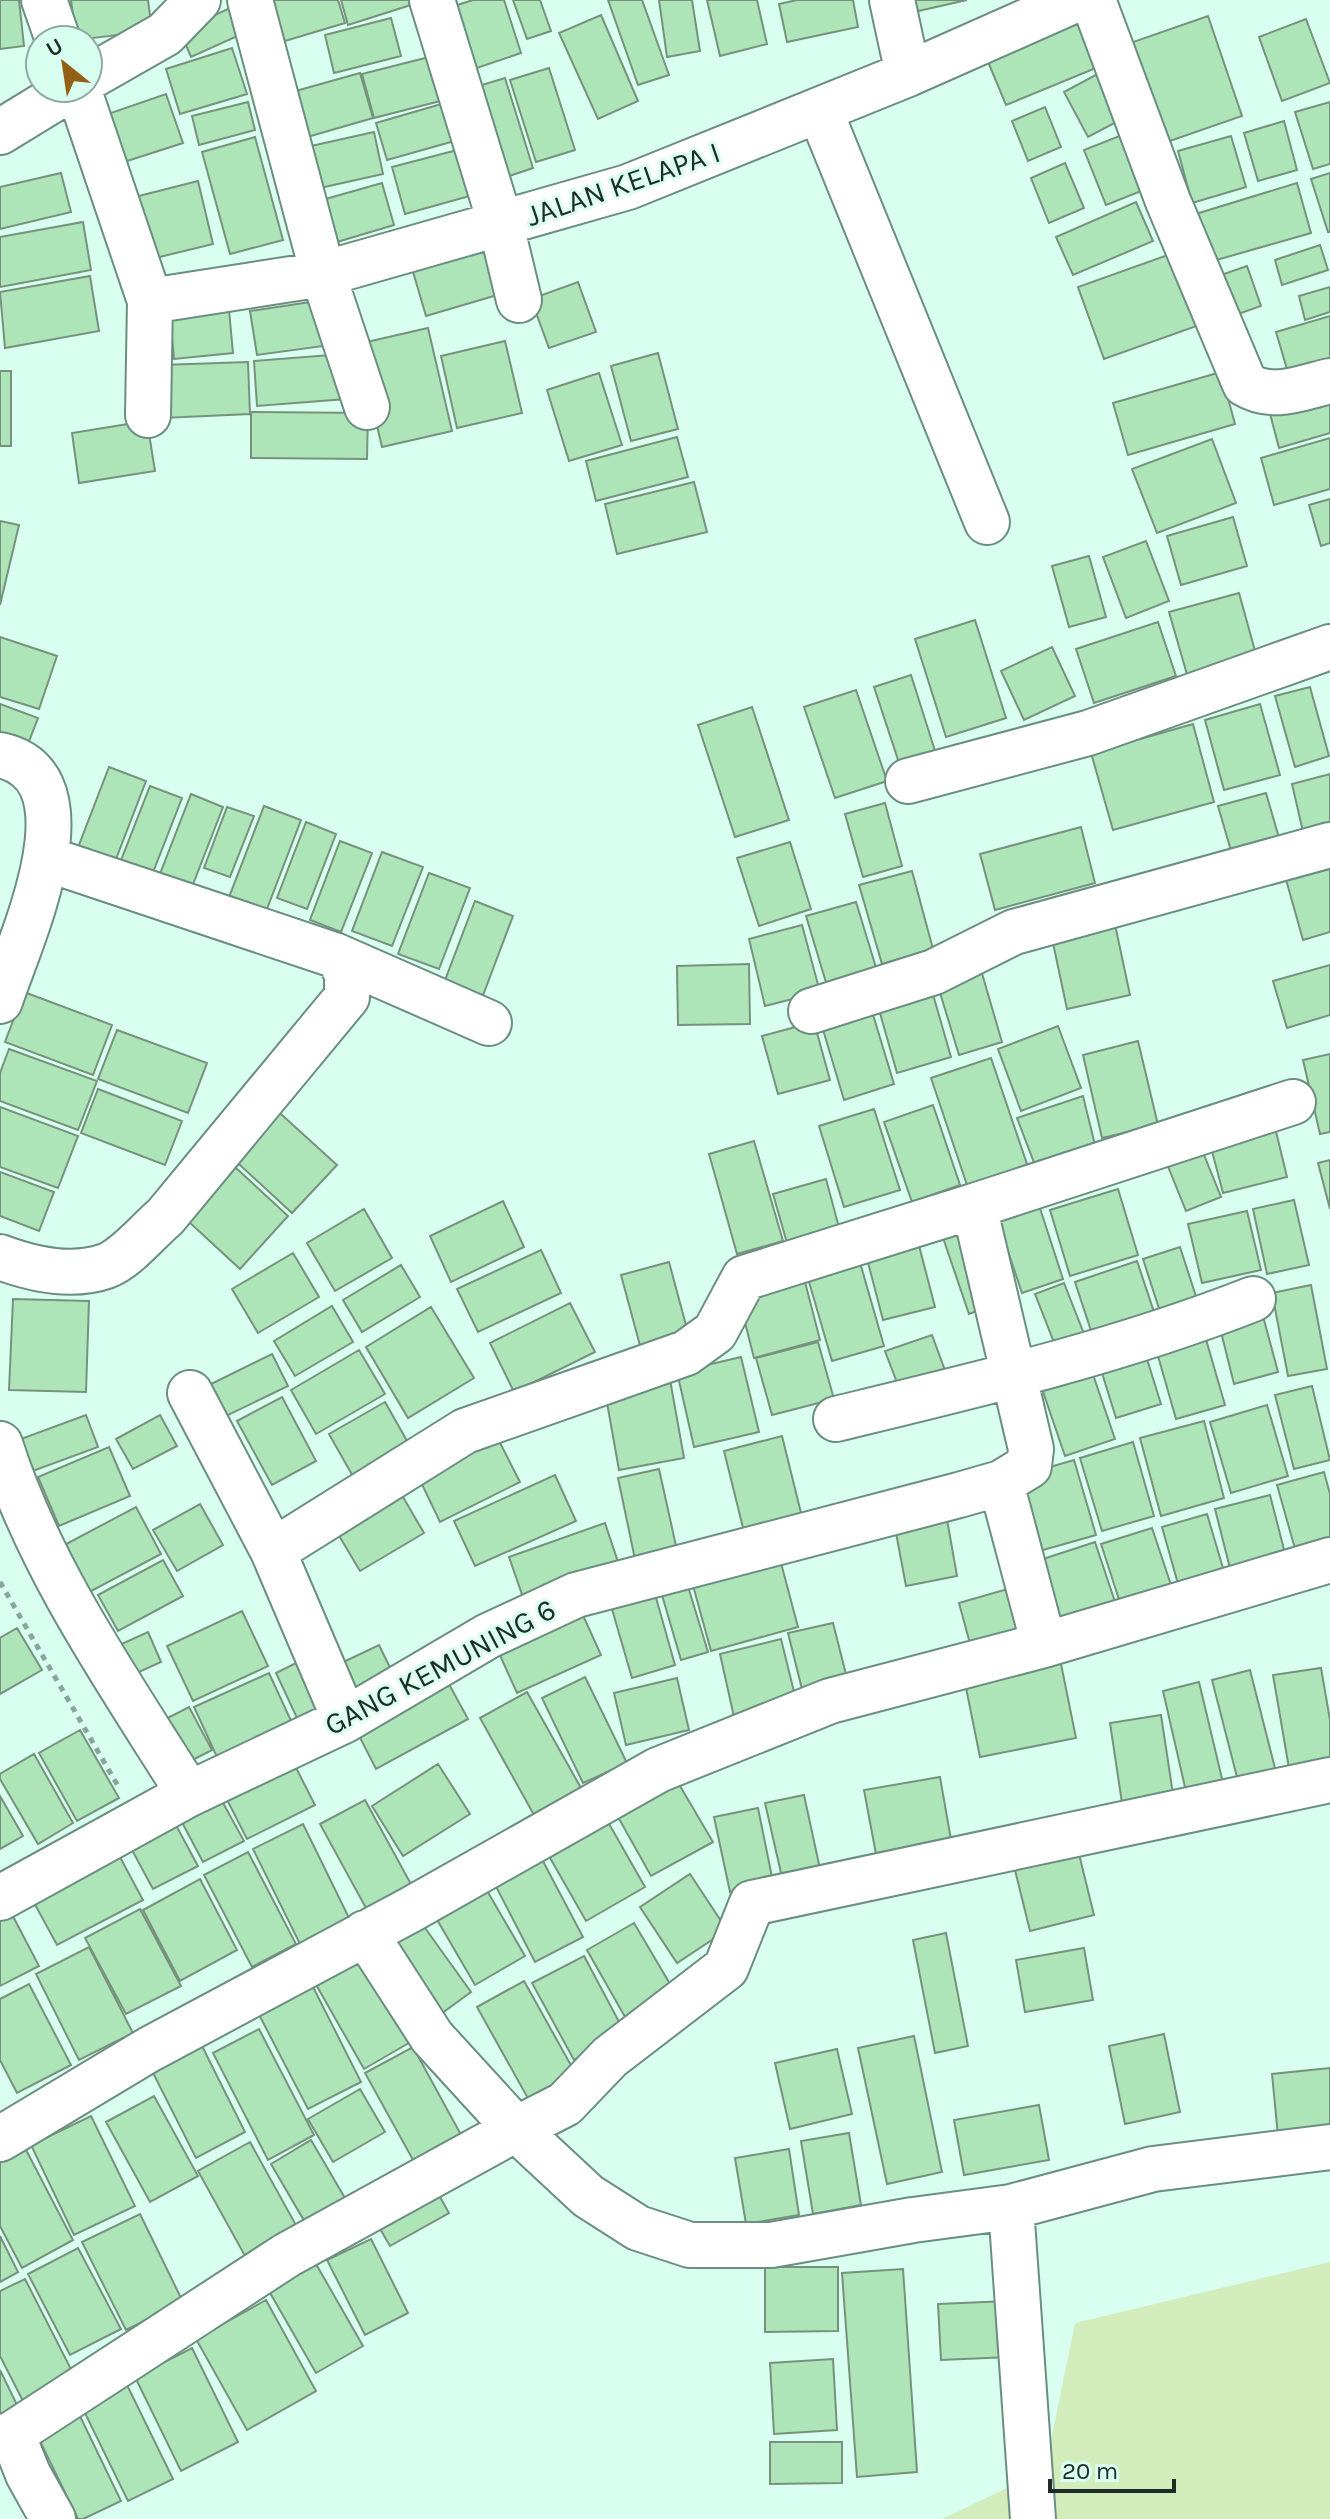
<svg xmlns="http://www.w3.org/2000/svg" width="1330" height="2519" viewBox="0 0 1330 2519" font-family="Karla,sans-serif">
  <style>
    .green { fill: #d2ecbb }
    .building { fill: #ade5b8; stroke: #77927c; stroke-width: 2 }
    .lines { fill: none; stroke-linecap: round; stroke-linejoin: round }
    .minor-casing { stroke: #6b8e81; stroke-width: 48 }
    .path { stroke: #8aa59b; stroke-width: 5; stroke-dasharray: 6 6; stroke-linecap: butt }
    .minor { stroke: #fff; stroke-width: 44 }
    .labels { text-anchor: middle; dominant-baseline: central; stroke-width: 6; stroke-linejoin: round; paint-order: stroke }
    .street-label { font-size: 30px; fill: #1e2c27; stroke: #d9fff0 }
  </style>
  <rect width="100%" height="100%" fill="#d9fff0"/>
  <path class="green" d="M1330 2262V2519H942L1045 2470 1075 2323Z"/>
  <path class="building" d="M0 0H19L24 46 0 49Z
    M71 0H148L152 31 76 40Z
    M266 0H338L345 23 275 44Z
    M341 0H416L417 3 348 25Z
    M473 0H504L521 53 468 71 448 8Z
    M513 0H540L551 31 527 39Z
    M608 0H642L669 75 638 85Z
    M659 0H692L700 51 667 57Z
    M707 0H757L767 44 720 56Z
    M797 0H853L858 27 787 42 779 4Z
    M912 0H967L914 12Z
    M230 8 242 34 191 57 180 31Z
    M601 15 638 101 598 119 559 33Z
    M1088 15 1108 63 1006 105 986 57Z
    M1208 16 1242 116 1167 142 1133 42Z
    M391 18 401 56 334 73 325 35Z
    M1306 19 1330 83 1282 101 1259 37Z
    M232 48 247 94 180 114 166 69Z
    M437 55 448 99 374 118 362 74Z
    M549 68 575 150 536 162 510 80Z
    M1103 71 1126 117 1088 137 1064 92Z
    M360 73 373 118 297 140 285 94Z
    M505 78 533 168 500 179 472 88Z
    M166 94 183 143 121 163 105 115Z
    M455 100 465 138 387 160 376 123Z
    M248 102 255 130 199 145 192 116Z
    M1330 102V164L1313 169 1295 112Z
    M1045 107 1061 147 1028 161 1012 121Z
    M1284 121 1297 170 1258 181 1244 133Z
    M374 132 383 174 311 190 302 148Z
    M1127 133 1149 188 1106 205 1084 150Z
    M1231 136 1246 187 1192 203 1178 151Z
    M255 137 283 240 230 254 202 152Z
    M461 149 473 195 405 214 392 167Z
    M1065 163 1084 208 1049 223 1031 178Z
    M61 173 71 212 0 229V187Z
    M1330 173V232H1328L1311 179Z
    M198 181 213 244 139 262 123 200Z
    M382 183 394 225 327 245 315 202Z
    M1297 183 1311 233 1199 265 1186 217Z
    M1136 202 1153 241 1073 275 1056 237Z
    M83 222 91 270 0 287V237Z
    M489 242 504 293 426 316 411 265Z
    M1320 245 1328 270 1282 285 1275 260Z
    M1179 251 1205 323 1104 359 1078 287Z
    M1247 266 1261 306 1227 318 1212 278Z
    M90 276 99 331 5 348 0 292Z
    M578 282 596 332 549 348 531 299Z
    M1330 287V312L1305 320 1299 296Z
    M324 300 331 345 257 355 250 311Z
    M229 310 233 353 174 359 170 317Z
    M1330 316V364L1289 376 1276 332Z
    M428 328 452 431 382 447 358 344Z
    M505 341 522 413 457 428 441 356Z
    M658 353 678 429 631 441 611 366Z
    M343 354 346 399 257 406 254 361Z
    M248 362 250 414 163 418 161 365Z
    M0 371H11V446H0Z
    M1221 372 1235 424 1128 455 1113 403Z
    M599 373 622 445 569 461 547 390Z
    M1330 392V433L1279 448 1269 410Z
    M251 412 368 413 367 459 251 458Z
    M147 421 155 471 79 483 72 433Z
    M677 437 688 477 596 501 586 461Z
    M1330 438V489L1274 505 1261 458Z
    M1212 439 1236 503 1157 533 1132 469Z
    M694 482 707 532 617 554 605 504Z
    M1330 499V543L1321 546 1309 505Z
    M1233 517 1247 566 1181 585 1167 536Z
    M0 521 19 525 0 605Z
    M1146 541 1169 601 1126 618 1103 557Z
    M1089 556 1106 617 1069 627 1052 566Z
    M1239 593 1257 658 1188 678 1169 612Z
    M975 620 1006 718 946 737 915 639Z
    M1158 622 1176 676 1094 703 1076 649Z
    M0 637 57 656 39 709 0 697Z
    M1052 647 1075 696 1024 720 1001 671Z
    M911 675 936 754 900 766 874 687Z
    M1310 687 1329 756 1295 767 1275 696Z
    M856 690 887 781 835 798 804 707Z
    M0 704 38 718 23 757 0 748Z
    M1260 704 1280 775 1224 790 1205 720Z
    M752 707 789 820 735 837 698 725Z
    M1193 724 1214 802 1113 830 1091 753Z
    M109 767 146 781 111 872 74 858Z
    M1330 774V843L1307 849 1292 784Z
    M150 786 182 798 150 880 118 868Z
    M1266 793 1282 848 1234 861 1218 806Z
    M191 794 223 807 190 892 158 879Z
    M885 803 902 866 863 877 845 814Z
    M264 806 301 820 265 914 228 900Z
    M227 807 254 816 230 877 204 868Z
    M306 822 336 834 307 909 277 898Z
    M1081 827 1095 883 995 910 980 854Z
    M340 841 372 853 341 932 310 920Z
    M790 842 811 909 759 926 737 858Z
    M382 852 423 867 392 946 352 931Z
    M1330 863V932L1303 940 1285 876Z
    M912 871 933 949 882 964 859 885Z
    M429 873 470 888 439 969 398 954Z
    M475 901 513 916 482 998 444 983Z
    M856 902 878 974 828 989 806 916Z
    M1113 915 1130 995 1067 1009 1050 929Z
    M802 925 820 992 765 1006 749 939Z
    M749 964 750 1024 678 1025 677 966Z
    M1330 965V1015L1287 1028 1273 981Z
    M981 970 1002 1042 959 1055 937 983Z
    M930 984 951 1057 897 1073 876 999Z
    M24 992 112 1025 93 1075 5 1042Z
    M871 1008 894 1084 844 1100 821 1023Z
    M814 1022 830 1080 778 1094 762 1036Z
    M1058 1026 1081 1088 1021 1111 998 1049Z
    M117 1030 207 1063 188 1113 98 1079Z
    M1138 1041 1158 1125 1102 1138 1083 1055Z
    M9 1049 97 1081 78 1130 0 1101V1073Z
    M1330 1054V1132L1320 1134 1303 1060Z
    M991 1058 1029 1170 969 1191 931 1078Z
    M98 1089 182 1121 165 1165 81 1133Z
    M1083 1096 1096 1149 1038 1173 1017 1118Z
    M271 1105 337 1165 292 1213 227 1153Z
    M933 1105 960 1185 912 1202 884 1122Z
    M0 1107 78 1136 58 1188 0 1167Z
    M874 1109 900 1190 844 1207 819 1126Z
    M1272 1115 1287 1177 1223 1193 1207 1132Z
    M1198 1140 1221 1197 1186 1211 1163 1154Z
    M754 1141 783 1241 737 1254 709 1154Z
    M223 1156 288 1216 240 1269 175 1209Z
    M1330 1160V1209L1318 1163Z
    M0 1172 54 1192 39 1231 0 1216Z
    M826 1179 841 1235 789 1250 773 1194Z
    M1118 1189 1138 1255 1070 1276 1050 1210Z
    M1036 1196 1063 1279 1022 1293 994 1210Z
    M1294 1200 1309 1265 1267 1274 1253 1209Z
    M503 1201 524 1247 451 1282 430 1236Z
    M364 1209 392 1258 335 1291 307 1243Z
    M1247 1211 1261 1270 1202 1283 1188 1224Z
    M968 1223 996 1304 969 1314 941 1232Z
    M917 1238 935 1307 883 1320 865 1251Z
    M1180 1247 1202 1315 1165 1327 1143 1259Z
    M541 1250 561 1293 478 1332 457 1289Z
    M293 1253 319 1297 258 1333 232 1289Z
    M859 1259 884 1346 832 1361 807 1275Z
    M1137 1261 1158 1324 1096 1346 1075 1282Z
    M669 1262 690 1340 642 1353 621 1275Z
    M401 1265 420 1297 362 1332 343 1300Z
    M804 1278 820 1340 754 1358 738 1295Z
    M1064 1283 1086 1339 1057 1350 1035 1294Z
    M1311 1285 1327 1369 1288 1376 1272 1293Z
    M13 1299 89 1301 86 1392 9 1390Z
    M570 1303 595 1352 514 1392 490 1343Z
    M1260 1305 1278 1372 1234 1384 1217 1316Z
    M332 1306 353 1342 295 1376 274 1341Z
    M431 1307 474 1378 408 1418 366 1347Z
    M1203 1329 1225 1405 1176 1419 1154 1342Z
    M932 1335 947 1376 901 1393 885 1351Z
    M818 1342 834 1399 772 1415 756 1358Z
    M1142 1343 1161 1404 1116 1418 1097 1357Z
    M359 1350 385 1394 316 1434 291 1390Z
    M272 1354 288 1386 224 1417 209 1385Z
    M741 1357 759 1432 694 1447 677 1372Z
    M1088 1360 1115 1439 1065 1456 1038 1377Z
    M669 1374 684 1458 619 1470 604 1386Z
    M1312 1386 1330 1460 1294 1469 1275 1395Z
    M282 1397 316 1461 272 1485 237 1421Z
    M385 1402 415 1455 359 1487 329 1434Z
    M1267 1405 1288 1476 1231 1493 1210 1422Z
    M86 1415 98 1447 22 1475 10 1443Z
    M160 1415 177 1446 133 1469 116 1439Z
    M1204 1421 1224 1498 1161 1516 1140 1438Z
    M495 1433 520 1482 440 1522 416 1472Z
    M782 1436 805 1529 747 1544 724 1451Z
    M1133 1442 1154 1516 1102 1531 1080 1458Z
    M109 1447 130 1496 59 1526 38 1477Z
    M1074 1460 1096 1535 1036 1552 1015 1477Z
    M659 1469 678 1555 636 1564 618 1478Z
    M1324 1472 1330 1494V1554L1299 1563 1277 1485Z
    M555 1475 576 1521 475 1566 454 1521Z
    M396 1485 424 1533 360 1571 332 1524Z
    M1270 1495 1289 1569 1234 1584 1215 1509Z
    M200 1504 223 1545 177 1571 153 1530Z
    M136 1507 161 1554 80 1597 55 1550Z
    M945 1508 957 1576 906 1586 893 1517Z
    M1207 1514 1228 1585 1182 1598 1162 1527Z
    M605 1523 620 1568 525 1603 509 1557Z
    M1152 1528 1176 1600 1125 1618 1101 1544Z
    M1095 1542 1120 1617 1062 1637 1037 1561Z
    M777 1548 798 1627 711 1651 689 1571Z
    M163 1560 183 1596 118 1631 98 1595Z
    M683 1570 708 1652 681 1660 657 1578Z
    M651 1580 675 1665 632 1678 607 1592Z
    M1025 1584 1041 1643 975 1662 959 1603Z
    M577 1602 601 1655 517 1693 493 1640Z
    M242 1611 268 1666 193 1701 167 1646Z
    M833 1623 851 1694 806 1705 788 1633Z
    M17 1628 42 1670 0 1694V1638Z
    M148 1632 161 1662 128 1677 115 1647Z
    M781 1639 799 1712 736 1726 720 1654Z
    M379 1645 399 1686 355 1707 335 1666Z
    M1059 1654 1076 1738 980 1757 963 1673Z
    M310 1656 338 1716 304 1733 276 1673Z
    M1321 1668 1330 1720V1774L1291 1780 1273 1675Z
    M1250 1670 1277 1776 1239 1785 1212 1680Z
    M269 1673 298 1736 223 1770 194 1707Z
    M444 1675 468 1719 376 1769 353 1724Z
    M585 1677 627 1763 583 1783 542 1698Z
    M677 1678 689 1730 626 1745 614 1693Z
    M1199 1682 1224 1787 1187 1796 1163 1691Z
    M527 1692 581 1788 534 1815 480 1718Z
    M189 1707 212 1750 177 1768 154 1725Z
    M1161 1715 1173 1794 1122 1803 1110 1723Z
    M80 1730 119 1798 77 1821 39 1753Z
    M34 1754 73 1823 38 1844 0 1779V1774Z
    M289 1754 315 1805 247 1839 221 1788Z
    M438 1764 470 1814 403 1856 372 1806Z
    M673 1774 713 1842 651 1876 613 1808Z
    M940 1777 953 1851 878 1865 864 1790Z
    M217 1792 244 1841 203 1862 177 1813Z
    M804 1795 822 1878 784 1886 765 1803Z
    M0 1796 23 1836 0 1849Z
    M365 1800 412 1886 367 1910 320 1824Z
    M600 1808 645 1887 586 1921 541 1842Z
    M758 1808 773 1882 730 1892 714 1817Z
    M171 1816 198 1866 153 1889 126 1839Z
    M303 1824 350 1920 300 1944 253 1849Z
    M113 1844 143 1900 57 1945 26 1888Z
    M536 1848 583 1937 535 1962 489 1873Z
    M1078 1850 1094 1915 1030 1931 1014 1866Z
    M248 1852 296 1944 252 1967 204 1875Z
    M690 1874 727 1930 677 1963 640 1907Z
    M200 1879 237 1950 180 1981 143 1910Z
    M482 1882 525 1956 475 1985 432 1911Z
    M6 1903 39 1966 0 1986V1907Z
    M140 1909 181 1986 126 2014 85 1938Z
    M415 1914 471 1992 438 2016 382 1938Z
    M634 1923 673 1989 625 2017 587 1950Z
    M946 1933 968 2046 935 2053 913 1940Z
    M89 1947 133 2033 79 2060 36 1974Z
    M1084 1948 1093 2000 1025 2012 1016 1960Z
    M364 1952 414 2040 364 2069 314 1981Z
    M584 1956 625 2033 574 2060 532 1983Z
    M309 1979 361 2082 308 2109 255 2007Z
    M524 1981 577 2076 530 2102 477 2007Z
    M29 1984 71 2065 17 2093 0 2060V1999Z
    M259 2029 314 2135 268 2160 213 2053Z
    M1164 2034 1180 2112 1125 2124 1109 2046Z
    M914 2036 942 2172 887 2184 858 2048Z
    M202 2046 245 2132 196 2158 152 2071Z
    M413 2047 465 2142 418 2169 365 2073Z
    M837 2049 852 2114 790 2129 775 2063Z
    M1330 2068V2131L1278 2136 1272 2074Z
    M360 2089 385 2132 333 2162 308 2119Z
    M154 2096 198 2176 150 2202 106 2122Z
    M1039 2105 1049 2160 964 2175 954 2120Z
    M91 2116 135 2206 74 2235 31 2145Z
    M849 2133 861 2205 813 2214 801 2141Z
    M311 2140 349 2205 309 2229 271 2164Z
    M250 2142 302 2236 250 2265 198 2171Z
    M24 2146 73 2240 22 2268 0 2226V2159Z
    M789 2149 799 2215 746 2224 735 2158Z
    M434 2186 449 2213 390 2246 375 2220Z
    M140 2214 183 2302 126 2330 82 2242Z
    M0 2236 18 2272 0 2282Z
    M371 2239 408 2313 365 2335 327 2260Z
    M78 2248 121 2329 70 2355 28 2274Z
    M316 2264 363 2346 316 2373 269 2291Z
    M765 2267H838V2331L765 2332Z
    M903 2269 917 2472 857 2477 842 2273Z
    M25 2279 76 2379 25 2405 0 2356V2291Z
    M266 2300 316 2391 247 2430 196 2339Z
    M1008 2301 1010 2357 941 2360 938 2304Z
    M192 2348 238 2442 181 2471 135 2377Z
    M833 2359 837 2430 774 2434 770 2363Z
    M0 2370 20 2411 0 2421Z
    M127 2385 173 2479 128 2501 82 2407Z
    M78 2412 121 2501 83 2519H78L36 2433Z
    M770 2442H842V2483L770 2484Z"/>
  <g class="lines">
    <defs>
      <path id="minor" d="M44 0 58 40
        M250 0 323 274 367 407
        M432 0 501 225 519 300
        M892 0 908 74
        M1093 0 1168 201 1245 384C1273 401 1300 388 1330 381
        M88 78 165 34 198 0
        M78 88 150 301 148 415
        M820 111 987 522
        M0 132 72 88
        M150 301 323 274 628 187 908 74 1075 0
        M0 755C99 776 19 942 0 1001
        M908 781 1088 733 1330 647
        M47 859 334 955 489 1023
        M811 1011 934 972 1014 932 1330 845
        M0 1257C32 1269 72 1278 106 1266 127 1258 148 1231 165 1217L347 997V974L339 958
        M190 1393 273 1551 345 1720
        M836 1419C977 1385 1118 1352 1253 1299
        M0 1444C40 1570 119 1682 189 1794
        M1001 1483 1044 1645
        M273 1551 465 1431 686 1353 715 1332 744 1278 974 1206
        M0 1898 189 1794 345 1720 488 1636 576 1595 959 1495 1001 1483 1029 1466 1031 1449 974 1206 1293 1102
        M365 1933 432 2037 516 2129 565 2104 610 2057 726 1968 752 1903 1330 1780
        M0 2139 150 2049 410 1910 658 1770 830 1701 1044 1645 1330 1560
        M1011 2207 1033 2519
        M12 2434 28 2474 53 2519
        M0 2438 12 2434 287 2255 516 2129 588 2196 638 2228 690 2245H771L913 2220 1011 2207 1153 2169 1330 2147"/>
    </defs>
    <use href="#minor" class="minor-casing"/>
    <path class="path" d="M0 1582 118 1786"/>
    <use href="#minor" class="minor"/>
  </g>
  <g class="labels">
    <g class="street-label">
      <text transform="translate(623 184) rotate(-19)">JALAN KELAPA I</text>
      <text transform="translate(440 1667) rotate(-28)">GANG KEMUNING 6</text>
    </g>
  </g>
  <g transform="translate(64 64) rotate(330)"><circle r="38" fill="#d9fff0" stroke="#8eaba0" stroke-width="2"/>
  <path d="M0-6L14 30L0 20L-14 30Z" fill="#946114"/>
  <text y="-12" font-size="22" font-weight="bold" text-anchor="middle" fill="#1e2c27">U</text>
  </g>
  <path d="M1050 2479v12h124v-12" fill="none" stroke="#1e2c27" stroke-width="4"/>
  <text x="1062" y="2479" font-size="24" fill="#1e2c27" stroke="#d9fff0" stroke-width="6" paint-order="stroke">20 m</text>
</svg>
